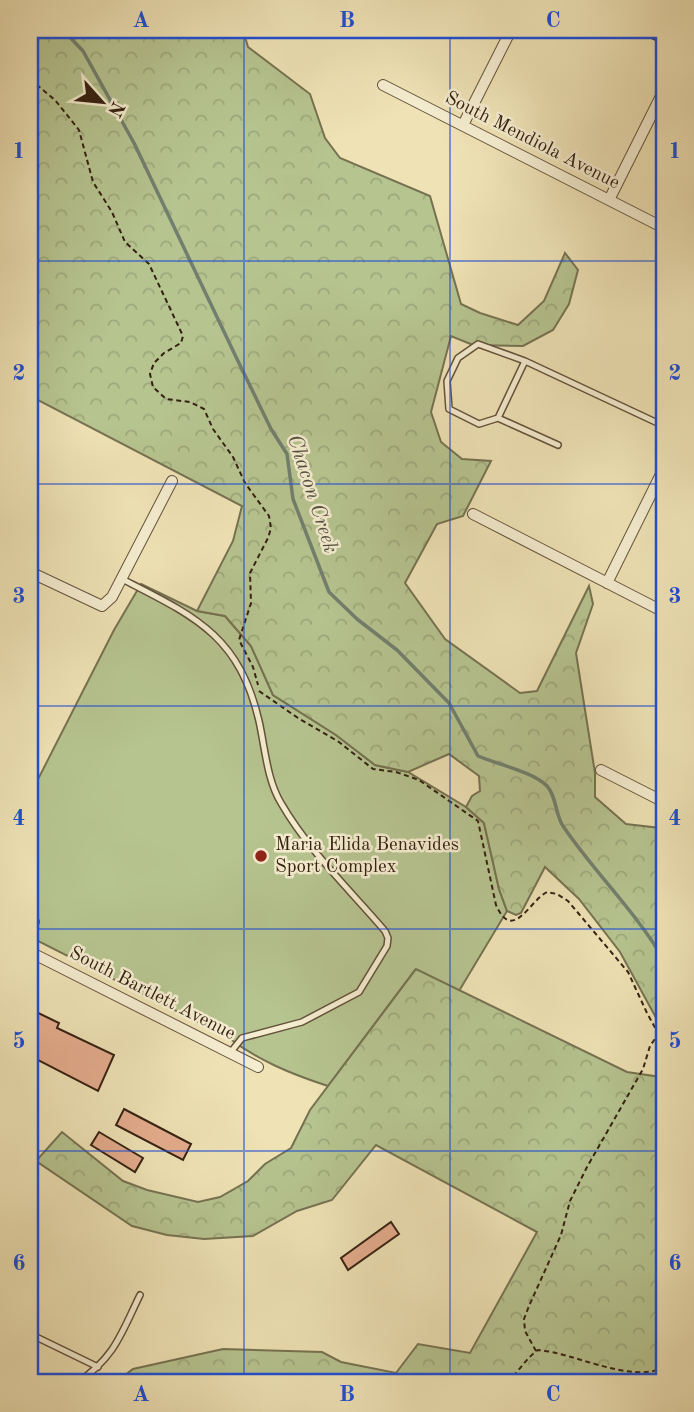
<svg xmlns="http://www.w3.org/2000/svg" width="694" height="1412" viewBox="0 0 694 1412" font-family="'Old Standard TT',serif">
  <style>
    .grass { fill: #b6c490; stroke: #767251; stroke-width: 2 }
    .forest { fill: url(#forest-crowns); stroke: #767251; stroke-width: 2 }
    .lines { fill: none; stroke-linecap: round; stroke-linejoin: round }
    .stream { stroke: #727f6e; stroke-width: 3.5 }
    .building { fill: #e5ad8e; stroke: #352112; stroke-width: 2 }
    .service-casing { stroke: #64523b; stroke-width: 8 }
    .minor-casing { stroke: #64523b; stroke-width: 12 }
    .secondary-casing { stroke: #352112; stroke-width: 17 }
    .path { stroke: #352112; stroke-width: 2; stroke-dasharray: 5 3.5; stroke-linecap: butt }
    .service { stroke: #f5edd0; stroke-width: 5 }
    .minor { stroke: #f5edd0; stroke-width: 10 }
    .secondary { stroke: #f5edd0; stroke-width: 14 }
    .grid { fill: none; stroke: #1d4ed8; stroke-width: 2; stroke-opacity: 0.55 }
    .poi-dot { fill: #8f2418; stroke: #f5edd0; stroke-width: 2.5 }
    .labels { text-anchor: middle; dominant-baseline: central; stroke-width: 5; stroke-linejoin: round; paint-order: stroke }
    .street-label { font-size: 19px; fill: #352112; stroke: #f5edd0 }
    .poi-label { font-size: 19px; fill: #352112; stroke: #f5edd0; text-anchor: start }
    .water-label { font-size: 21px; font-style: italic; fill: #535040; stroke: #f5edd0 }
    .neatline { fill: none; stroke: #1d4ed8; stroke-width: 2.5 }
    .grid-label { font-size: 23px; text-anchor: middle; font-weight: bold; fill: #1d4ed8 }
  </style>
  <defs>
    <pattern id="forest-crowns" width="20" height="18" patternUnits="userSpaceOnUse" patternTransform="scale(1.75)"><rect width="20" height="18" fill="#b6c490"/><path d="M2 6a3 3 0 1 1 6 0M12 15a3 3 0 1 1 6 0" fill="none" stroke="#9da87b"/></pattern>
  </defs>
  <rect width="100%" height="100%" fill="#efe3b6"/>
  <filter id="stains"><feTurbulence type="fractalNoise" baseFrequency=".00286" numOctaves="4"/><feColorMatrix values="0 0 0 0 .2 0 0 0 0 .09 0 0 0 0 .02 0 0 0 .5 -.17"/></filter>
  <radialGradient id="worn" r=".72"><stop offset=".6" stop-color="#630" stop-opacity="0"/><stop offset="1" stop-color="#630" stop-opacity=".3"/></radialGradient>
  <path class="grass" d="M141 584 197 611 225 616 251 646 273 695 336 735 375 765 408 772 466 807 484 823 499 889 507 911 459 991 415 970 328 1086C291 1074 257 1060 226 1036L30 937V795L114 630Z"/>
  <path class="forest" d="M30 30H243L248 47 310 94 325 138 340 158 430 196 461 304 480 313 518 325 544 301 565 253 578 270 569 304 553 330 523 346 473 345 451 336 431 412 441 442 462 459 491 461 463 516 437 524 405 583 445 639 520 693 537 691 589 586 593 604 576 653 595 773V797L626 824 660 828V886L664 891V1382H116L133 1369 223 1349 322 1352 341 1362 396 1373 418 1344 470 1353 537 1232 376 1145 332 1200 297 1211 253 1236 204 1239 167 1235 132 1226 36 1161 62 1132 123 1181 147 1190 198 1202 220 1197 248 1181 265 1164 291 1148 310 1110 416 969 627 1072 661 1077 660 1025 620 952 579 899 545 867 521 913 516 915 507 911 499 889 484 823 466 807 472 796 480 791 479 776 449 754 408 772 375 765 336 735 273 695 251 646 225 616 197 611 233 541 242 506 30 396Z"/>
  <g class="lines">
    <path class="stream" d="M63 30 83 51 134 143 237 359 271 429 287 454 293 499 329 592 357 619 397 650 449 703 478 756C497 764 533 772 547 786 557 797 555 814 563 826 594 872 636 912 664 960
      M241 1382 266 1378 365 1382"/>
  </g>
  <path class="building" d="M30 1009 59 1023 57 1028 114 1055 98 1091 30 1056Z
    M124 1109 191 1144 183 1160 116 1125Z
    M99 1132 143 1158 135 1172 91 1145Z
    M391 1222 399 1234 348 1270 341 1258Z"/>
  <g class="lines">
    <defs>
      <path id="service" d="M525 361 498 418 479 424 449 409 447 381 458 358 478 344 525 361 664 426
        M498 418 558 445
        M122 579C194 616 239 635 259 721 265 748 267 780 281 803 308 850 350 890 385 931L388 938 387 946 359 992 302 1022 242 1038 230 1053
        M30 903 36 922 30 928
        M30 1334 98 1367
        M30 1376 42 1382
        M78 1382C115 1357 121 1334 140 1295"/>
      <path id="minor" d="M383 85 664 228
        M463 125 511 30
        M609 200 664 90
        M473 514 664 612
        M30 572 102 606 112 597 172 481
        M607 583 664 468
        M601 770 664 802
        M30 952 258 1067"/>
      <path id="secondary" d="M652 30 664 36"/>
    </defs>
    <use href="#service" class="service-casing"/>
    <use href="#minor" class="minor-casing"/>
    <use href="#secondary" class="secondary-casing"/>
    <path class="path" d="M30 79 55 100 79 130 93 182 112 212 125 242 149 264 183 336 181 343 164 353 154 363 150 374 153 387 166 399 190 402 204 409 213 429 233 457 245 483 269 516 271 528 268 538 250 573 251 603 239 640 253 667 258 685
      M259 691 298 718 339 742 373 769 396 772 419 780 478 821 496 905C513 943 529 901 547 892L557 894 568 901 628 972 647 1013 664 1044
      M536 1351 525 1331 524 1319 529 1306 561 1235 570 1201 587 1167 643 1069 650 1046 657 1036
      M507 1382C519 1372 526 1358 538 1350 575 1353 628 1383 664 1368"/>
    <use href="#service" class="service"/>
    <use href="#minor" class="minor"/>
    <use href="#secondary" class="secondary"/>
  </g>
  <path class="grid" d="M244 30V1382M450 30V1382M30 261H664M30 484H664M30 706H664M30 929H664M30 1151H664"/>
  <circle class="poi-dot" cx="261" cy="856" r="7"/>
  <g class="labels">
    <g class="street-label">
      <text transform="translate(532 141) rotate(27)">South Mendiola Avenue</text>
      <text transform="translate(152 994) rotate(27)">South Bartlett Avenue</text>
    </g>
    <g class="poi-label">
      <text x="275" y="845">Maria Elida Benavides<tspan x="275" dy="22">Sport Complex</tspan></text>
    </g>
    <g class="water-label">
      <text transform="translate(312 494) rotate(72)">Chacon Creek</text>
    </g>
  </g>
  <rect width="694" height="1412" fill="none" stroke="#efe3b6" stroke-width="77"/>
  <g transform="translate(102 102) rotate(117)" stroke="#f5edd0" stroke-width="5" paint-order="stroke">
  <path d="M0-5L12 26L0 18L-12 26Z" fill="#352112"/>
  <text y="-10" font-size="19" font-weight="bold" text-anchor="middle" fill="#352112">N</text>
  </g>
  <rect x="38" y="38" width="618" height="1336" class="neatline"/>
  <g class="grid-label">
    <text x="141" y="27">A</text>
    <text x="347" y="27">B</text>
    <text x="553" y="27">C</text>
    <text x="19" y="158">1</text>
    <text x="675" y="158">1</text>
    <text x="19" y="380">2</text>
    <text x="675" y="380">2</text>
    <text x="19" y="603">3</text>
    <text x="675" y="603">3</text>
    <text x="19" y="825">4</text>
    <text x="675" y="825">4</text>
    <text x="19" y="1048">5</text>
    <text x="675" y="1048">5</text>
    <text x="19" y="1270">6</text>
    <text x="675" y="1270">6</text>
    <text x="141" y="1401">A</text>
    <text x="347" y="1401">B</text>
    <text x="553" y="1401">C</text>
  </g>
  <rect width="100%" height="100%" filter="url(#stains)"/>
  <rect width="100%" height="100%" fill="url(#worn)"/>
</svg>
